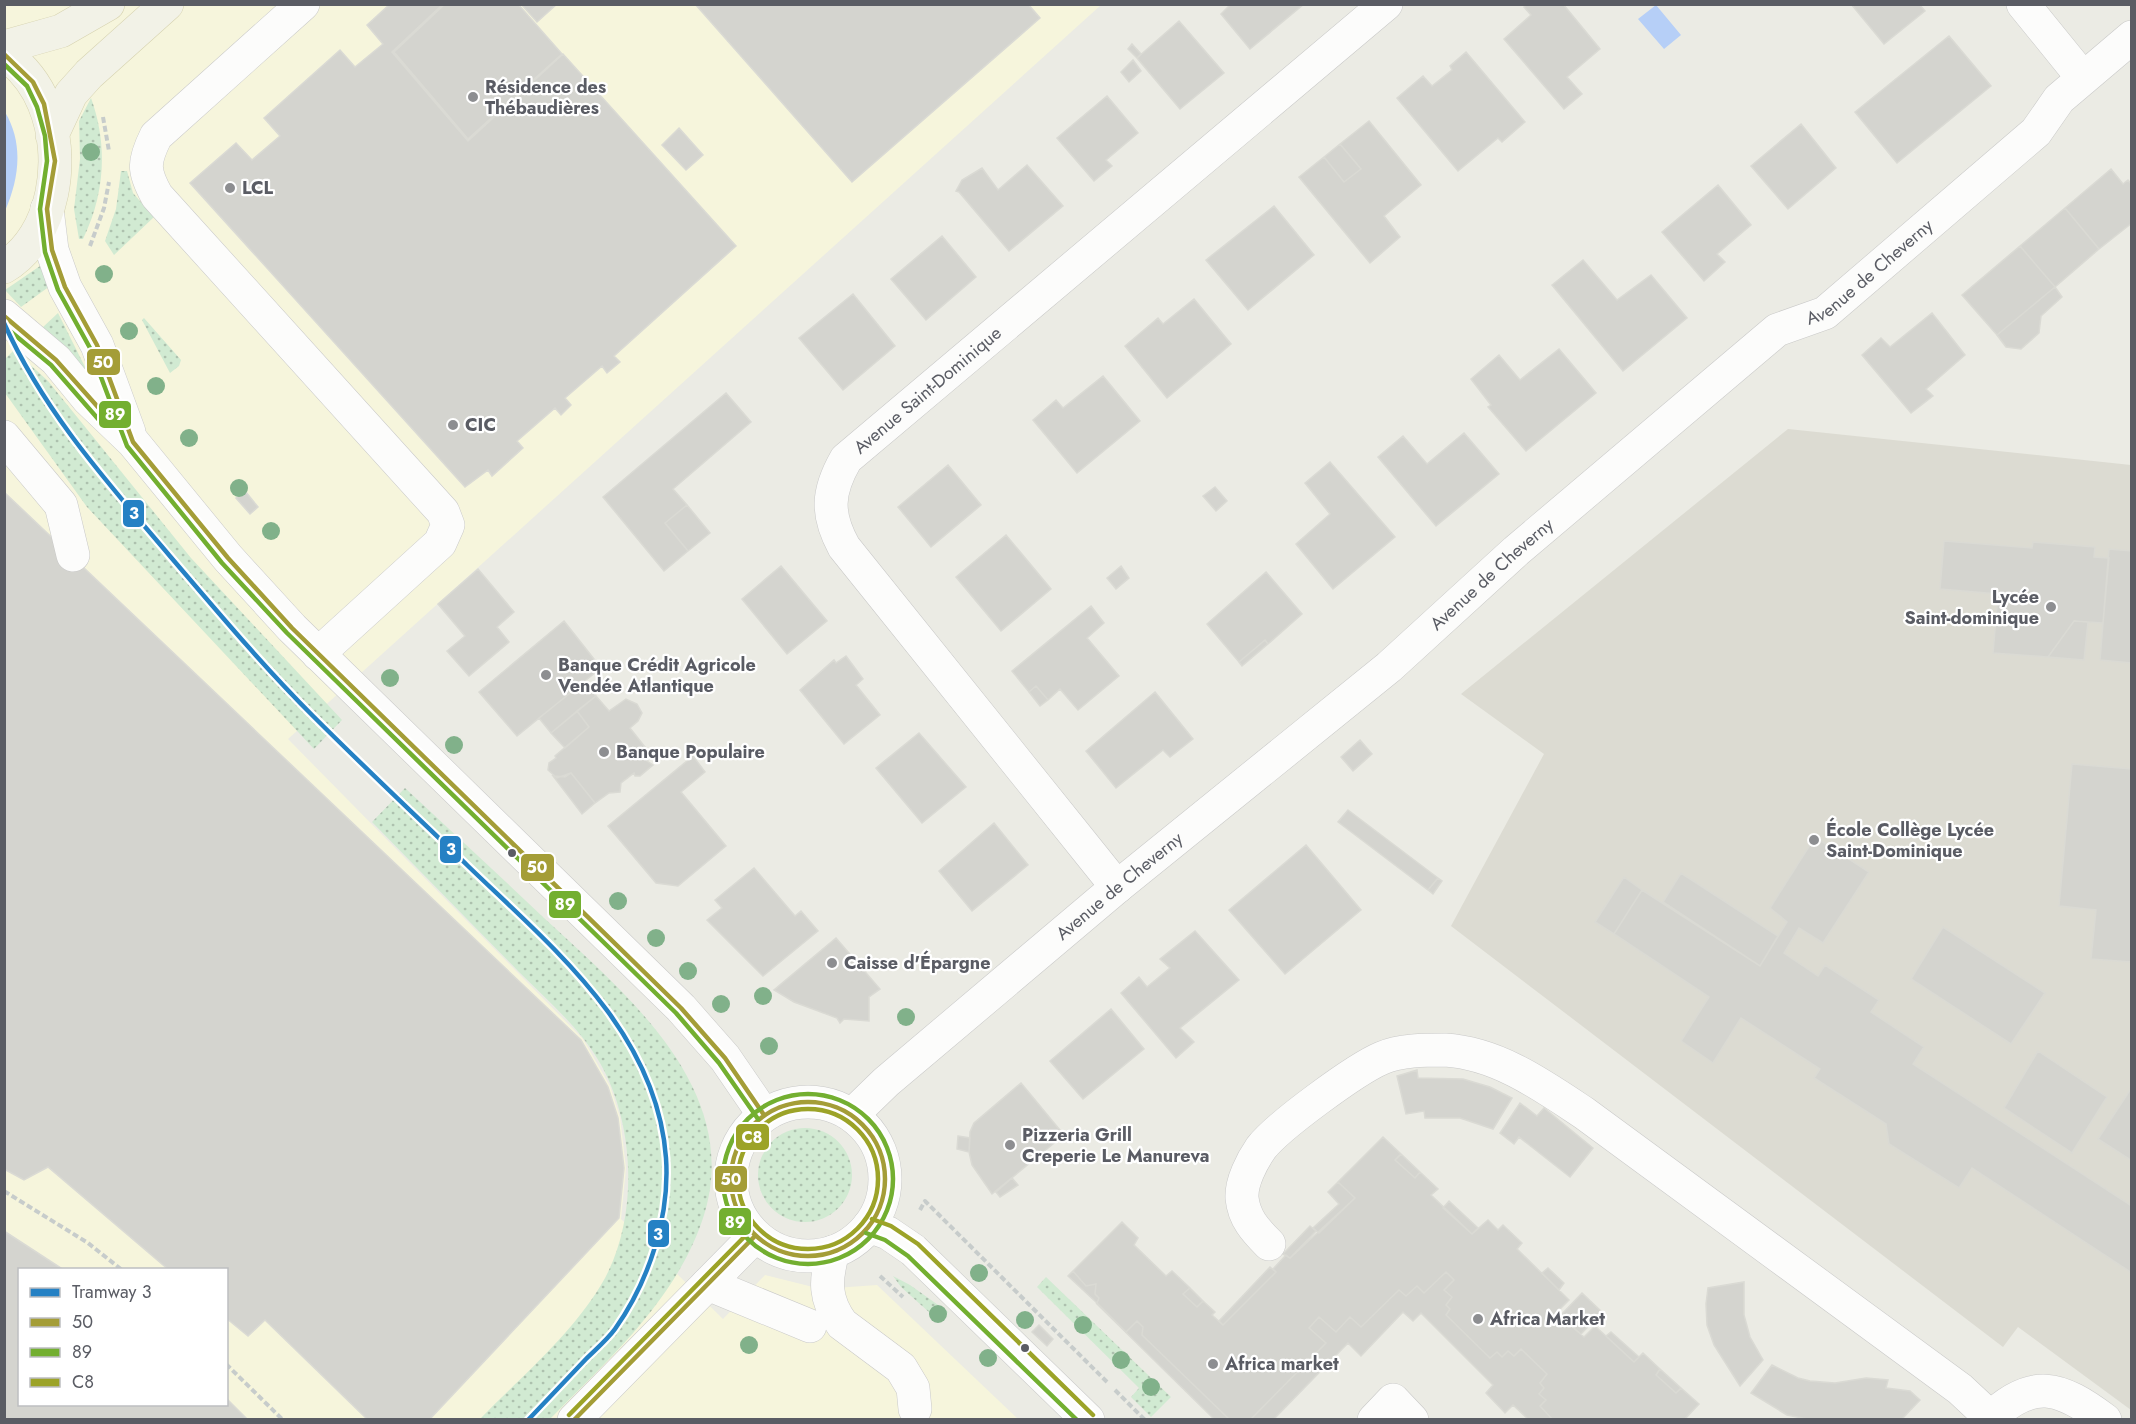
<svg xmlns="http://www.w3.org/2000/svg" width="2136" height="1424" viewBox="0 0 2136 1424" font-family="Jost,sans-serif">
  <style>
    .commercial { fill: #f6f5dc; fill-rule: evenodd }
    .education { fill: #dcdbd2 }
    .grass { fill: url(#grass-dots) }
    .water { fill: #b6cff7 }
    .building { fill: #d4d4cf; stroke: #dadad4; stroke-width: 1.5 }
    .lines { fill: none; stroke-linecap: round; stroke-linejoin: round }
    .minor-casing { stroke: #c9c9c8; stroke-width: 34 }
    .major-casing { stroke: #d6d2af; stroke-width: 34 }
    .path { stroke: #c7cccb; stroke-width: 4; stroke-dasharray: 6 3; stroke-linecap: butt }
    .minor { stroke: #fcfcfb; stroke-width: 33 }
    .major { stroke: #f2f2e7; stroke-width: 33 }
    .bus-1-casing { stroke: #fff; stroke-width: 9 }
    .bus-2-casing { stroke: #fff; stroke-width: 9 }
    .bus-3-casing { stroke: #fff; stroke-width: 9 }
    .bus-1 { stroke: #a49d37; stroke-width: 4.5 }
    .bus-2 { stroke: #73af30; stroke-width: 4.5 }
    .bus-3 { stroke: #9ca328; stroke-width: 4.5 }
    .tram-1-casing { stroke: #fff; stroke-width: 9 }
    .tram-1 { stroke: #2581c4; stroke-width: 4.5 }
    .tree { fill: #81b18a }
    .poi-dot { fill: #8d8e91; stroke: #fff; stroke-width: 2 }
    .bus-dot { fill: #5a5c64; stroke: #fff; stroke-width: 2 }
    .labels { text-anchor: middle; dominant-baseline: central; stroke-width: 4.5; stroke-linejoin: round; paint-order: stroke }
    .poi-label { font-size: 18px; font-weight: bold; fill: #5a5c64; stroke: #fff; text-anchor: start }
    .street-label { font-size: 18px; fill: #5a5c64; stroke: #fff }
    .line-badge { stroke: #fff; stroke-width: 2 }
    .badge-label { font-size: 16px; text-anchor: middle; font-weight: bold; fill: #fff }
  </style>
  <defs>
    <pattern id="grass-dots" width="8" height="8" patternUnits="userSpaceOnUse" patternTransform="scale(1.5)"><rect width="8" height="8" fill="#d1ead2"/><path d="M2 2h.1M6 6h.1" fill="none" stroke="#adc1ae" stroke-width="1.8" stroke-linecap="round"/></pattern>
  </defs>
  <rect width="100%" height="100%" fill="#ebebe4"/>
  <path class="commercial" d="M5 5H1101L288 739 583 1039 610 1086 620 1117 626 1168 621 1219 723 1319 765 1275 821 1289 877 1285 1018 1419 5 1420ZM20 1270H226V1404H20Z"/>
  <path class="education" d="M1788 429 2131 465V1410L2018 1327 2003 1347 1451 926 1544 754 1461 694Z"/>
  <path class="grass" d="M91 98C108 145 105 194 83 239H79L74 209 80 159 79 121Z
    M121 171H127L133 193 154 217 114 255 105 241 116 209Z
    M40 266 50 286 21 307 5 290Z
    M58 313 85 367V369L42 328Z
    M144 318 181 360 179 366 170 373 142 320Z
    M14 350 48 381 191 558 342 720 314 749 87 507 5 393V359Z
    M405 788C451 831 498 874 544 918 625 993 743 1089 704 1215 678 1298 609 1359 550 1419H480C521 1377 570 1336 601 1285 639 1222 636 1126 600 1063 580 1028 547 1000 518 971 470 922 421 872 372 822Z
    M758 1175a47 47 0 1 1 94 0a47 47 0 1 1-94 0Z
    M893 1276 910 1285 948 1312 940 1322 901 1287Z
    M1046 1277 1171 1397 1151 1417 1131 1397 1139 1388 1037 1287Z"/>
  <path class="water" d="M1656 5 1681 35 1664 49 1638 19Z
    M5 112C24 144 19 179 5 211Z"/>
  <path class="building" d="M390 4H443L392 52 468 141 563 54 736 246 614 356 620 362 607 373 602 366 565 398 571 405 561 415 555 408 517 441 523 448 492 476 488 470 465 487 190 183 236 143 252 160 280 136 264 118 340 50 355 67 383 44 367 25Z
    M445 4H518L562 54 468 139 394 52Z
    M521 4H557L537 22Z
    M695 4H1028L1040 18 852 182Z
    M1231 4H1304L1250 49 1221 14Z
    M1527 4H1563L1600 49 1567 77 1582 94 1564 109 1504 39 1531 15 1524 7Z
    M1851 4H1919L1925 11 1884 44Z
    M1179 21 1224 73 1180 109 1137 58Z
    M1949 36 1991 86 1897 163 1855 112Z
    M1132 44 1141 54 1137 58 1128 49Z
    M1466 52 1525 122 1502 142 1498 138 1458 171 1397 98 1423 76 1432 86 1452 70 1450 66Z
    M1133 60 1141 71 1129 82 1121 72Z
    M1107 96 1138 133 1106 160 1112 166 1094 181 1057 138Z
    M1369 121 1421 185 1384 216 1400 237 1370 263 1299 177 1324 157 1344 182 1361 169 1340 144Z
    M1801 124 1836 168 1788 209 1751 166Z
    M679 128 703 155 686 170 662 145Z
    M1340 144 1361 169 1344 182 1324 157Z
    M1027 165 1063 206 1009 251 959 192 956 191 962 180 982 168 998 190Z
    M2111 169 2123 184 2128 180 2132 185V223L2099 249 2065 208Z
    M1718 185 1751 225 1717 254 1725 262 1704 281 1662 232Z
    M1274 206 1314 255 1248 310 1206 260Z
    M2065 208 2099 249 2055 287 2020 246Z
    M942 236 976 277 926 320 891 279Z
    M2020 246 2055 287 1997 335 1962 295Z
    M1583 260 1617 300 1651 275 1687 318 1623 371 1552 285Z
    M2055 287 2062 297 2041 316 2039 333 2021 349 2006 347 1997 335Z
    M853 294 895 346 843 390 799 338Z
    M1194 299 1231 344 1167 398 1125 346 1158 318 1163 324Z
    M1932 313 1965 355 1926 389 1933 396 1911 413 1862 355 1881 338 1890 347Z
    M1559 349 1596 393 1526 451 1488 407 1491 405 1471 379 1499 355 1520 380Z
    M1103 376 1140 421 1077 473 1033 420 1056 400 1063 408Z
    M726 393 751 422 673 489 687 505 665 523 688 551 664 571 603 497Z
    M1464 433 1499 474 1436 526 1378 457 1403 436 1427 464Z
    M1330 462 1395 537 1333 589 1296 544 1330 514 1305 483Z
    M948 465 981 505 931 547 898 507Z
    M1215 487 1227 501 1216 511 1203 496Z
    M245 491 258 507 250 514 236 498Z
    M4 492 581 1040 608 1087 618 1118 624 1168 619 1218 429 1420H368L265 1320 248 1336 226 1318V1270H169L48 1167 24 1180 4 1169Z
    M687 505 710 533 688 551 665 523Z
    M1006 535 1051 589 1001 631 956 577Z
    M1944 541 2032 548 2033 542 2095 547 2094 557 2109 558 2103 623 2074 621 2048 657 1993 653 1998 594 1940 589Z
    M2109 549 2132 551V663L2100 660Z
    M781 566 827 621 787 654 742 599Z
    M1121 566 1129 578 1116 589 1107 578Z
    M478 569 514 612 497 627 509 642 469 676 447 651 465 636 438 604Z
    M1266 572 1302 614 1268 644 1265 640 1239 662 1207 624Z
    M1091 606 1104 623 1087 638 1119 676 1078 710 1060 689 1048 700 1036 686 1029 692 1012 671Z
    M564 621 601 668 517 736 479 692Z
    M2074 621 2088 622 2084 660 2048 657Z
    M1265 640 1268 644 1242 666 1239 662Z
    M846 656 863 679 856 685 880 715 844 744 800 690 834 660 836 663Z
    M584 682 596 696 551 733 539 718Z
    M1036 686 1048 700 1040 706 1029 692Z
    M1155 692 1193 739 1170 757 1163 750 1116 788 1086 751Z
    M596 696 609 711 626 699 637 704 642 713 638 721 630 728 652 756 647 761 653 765 640 776H635L634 773 621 783 620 792 609 793 595 803 571 773 557 778 548 770 549 763 556 758 555 756 589 727 577 711Z
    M577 711 589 727 565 748 551 733Z
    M919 733 966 787 922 823 876 768Z
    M1360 740 1372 754 1353 771 1341 757Z
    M693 756 705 772 681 792 726 846 678 886 656 883 608 826Z
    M2072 764 2132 769V962L2091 959 2096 910 2059 906Z
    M571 773 595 803 582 814 553 776 565 777Z
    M1348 810 1438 878 1428 890 1338 822Z
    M994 823 1028 865 972 911 939 871Z
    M1815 837 1869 872 1823 943 1799 928 1784 953 1818 976 1825 965 1879 1000 1871 1012 1924 1047 1913 1064 2132 1206V1273L1972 1168 1959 1188 1889 1144 1886 1124 1814 1078 1820 1069 1741 1018 1713 1063 1681 1041 1709 997 1614 934 1642 890 1760 966 1787 922 1770 908Z
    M1306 845 1361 910 1285 974 1229 910Z
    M754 868 795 916 801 911 818 931 763 976 707 920 722 908 715 900Z
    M1681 873 1778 936 1760 966 1663 902Z
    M1624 877 1642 890 1614 934 1595 922Z
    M1438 878 1442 881 1433 894 1428 890Z
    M1943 927 2045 993 2011 1044 1911 979Z
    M1195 931 1239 980 1180 1028 1194 1042 1176 1058 1121 993 1139 977 1147 987 1170 968 1160 959Z
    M836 938 880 989 869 997V1021L844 1019 840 1023 837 1018 794 1002 774 990Z
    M1111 1009 1144 1049 1083 1099 1050 1061Z
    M2038 1051 2107 1097 2072 1153 2004 1108Z
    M1417 1070 1418 1078 1463 1079 1490 1087 1512 1098 1493 1129 1460 1118H1425L1424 1111 1406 1114 1397 1076Z
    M1021 1083 1064 1135 992 1194 972 1165 969 1152 970 1132 974 1123Z
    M2132 1087V1161L2098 1139Z
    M1520 1103 1537 1116 1544 1108 1593 1148 1570 1177 1519 1137 1514 1144 1500 1133Z
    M958 1136 970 1138 969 1152 957 1149Z
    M1383 1137 1401 1154 1395 1160 1415 1178 1420 1172 1438 1189 1431 1195 1472 1234 1488 1220 1498 1230 1503 1225 1522 1243 1517 1249 1569 1300 1556 1313 1584 1337 1595 1326 1634 1362 1643 1353 1660 1369 1656 1375 1676 1393 1681 1388 1699 1404 1684 1420H1553L1540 1406 1546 1400 1539 1394 1544 1388 1540 1383 1547 1374 1521 1349 1514 1356 1508 1351 1502 1357 1497 1352 1490 1358 1446 1315 1450 1309 1446 1305 1452 1297 1444 1290 1454 1280 1446 1272 1424 1293 1417 1286 1406 1296 1399 1290 1361 1327 1350 1317 1336 1332 1319 1317 1309 1328 1326 1343 1250 1420H1230L1142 1335 1143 1327 1137 1321 1126 1332 1097 1303 1099 1298 1095 1294 1096 1284 1086 1286 1073 1271 1122 1222 1138 1238 1134 1245 1166 1276 1172 1271 1190 1288 1183 1294 1197 1307 1203 1301 1215 1312 1212 1315 1223 1325 1276 1272 1273 1269 1286 1255 1290 1258 1355 1198 1338 1182Z
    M1401 1154 1420 1172 1415 1178 1395 1160Z
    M1012 1178 1018 1185 1000 1197 996 1192Z
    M1338 1182 1355 1198 1319 1233 1313 1228 1339 1204 1328 1192Z
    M1449 1201 1478 1228 1472 1234 1443 1208Z
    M1310 1226 1316 1231 1290 1258 1283 1254Z
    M4 1231 64 1270H20V1404H226V1398L248 1420H4Z
    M1270 1267 1276 1272 1223 1325 1219 1321Z
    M1548 1268 1564 1283 1559 1290 1542 1273Z
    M1073 1271 1086 1286 1096 1284 1095 1294 1099 1298 1097 1303 1068 1276Z
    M1446 1272 1454 1280 1444 1290 1452 1297 1446 1305 1450 1309 1446 1315 1490 1358 1497 1352 1502 1357 1508 1351 1514 1356 1521 1349 1547 1374 1540 1383 1544 1388 1539 1394 1546 1400 1540 1406 1553 1420H1529L1513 1405 1505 1413 1486 1393 1493 1385 1421 1313 1413 1321 1403 1312 1361 1356 1348 1343 1273 1420H1250L1326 1343 1309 1328 1319 1317 1336 1332 1350 1317 1361 1327 1399 1290 1406 1296 1417 1286 1424 1293Z
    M1744 1282V1315L1750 1337 1763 1360 1740 1386 1714 1345 1707 1325 1706 1304 1708 1288Z
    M1190 1288 1203 1301 1197 1307 1183 1294Z
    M1582 1293 1602 1312 1581 1334 1560 1316Z
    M1096 1303 1126 1332 1137 1321 1143 1327 1142 1335 1230 1420H1215Z
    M1039 1325 1053 1339 1047 1346 1032 1332Z
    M1611 1332 1639 1357 1634 1362 1606 1336Z
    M1772 1365 1798 1378 1810 1381 1835 1383 1866 1378 1888 1380 1886 1388 1910 1391 1920 1400 1901 1420H1812L1787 1415 1751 1393Z
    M1660 1369 1681 1388 1676 1393 1656 1375Z"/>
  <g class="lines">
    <defs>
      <g id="minor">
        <path d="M303 4 156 136C143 162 143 171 157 196L443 512 448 525 440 543 318 654"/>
        <path d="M2023 4 2083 78"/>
        <path d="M47 209 52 250 65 287 97 345 129 432"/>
        <path d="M4 316 56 360 88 399 133 442 228 558 292 628 681 1008 725 1058 764 1115"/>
        <path d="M4 437 61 505 73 555"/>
        <path id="s1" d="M1117 887 844 547C826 514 827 492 846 459L1386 4"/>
        <circle cx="808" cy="1179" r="77"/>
        <path id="s2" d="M852 1115 886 1082 1117 887 1389 667 1516 551 1777 330 1825 313 2036 132 2059 99 2132 37"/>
        <path d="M869 1226 888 1233 913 1250 1088 1420"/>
        <path d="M1269 1244C1255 1230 1244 1218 1242 1198 1241 1182 1252 1161 1261 1148 1278 1126 1356 1069 1382 1058 1400 1050 1425 1050 1445 1050 1497 1053 1542 1085 1584 1113L1960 1389 1990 1417"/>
        <path d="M833 1252C825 1280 824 1299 842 1324L901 1368 913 1388 915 1409"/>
        <path d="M708 1284 810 1326"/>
        <path d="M574 1420 755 1236"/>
        <path d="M1374 1420 1393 1400 1412 1420"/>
        <path d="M1988 1420C2032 1377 2060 1386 2105 1420"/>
      </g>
      <path id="major" d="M4 47 61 31 108 4
        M4 53C21 66 36 83 44 104 66 156 56 236 4 267
        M52 135 71 94 89 74 167 4"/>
    </defs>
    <use href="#minor" class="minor-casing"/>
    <use href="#major" class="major-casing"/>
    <path class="path" d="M103 117 109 151
      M90 246 104 208 109 182
      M4 1191 88 1243 122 1270
      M920 1210 925 1201 1108 1383
      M880 1276 903 1297
      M226 1364 283 1420
      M1115 1390 1145 1420"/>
    <use href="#minor" class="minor"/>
    <use href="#major" class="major"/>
    <defs>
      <path id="bus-1" d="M4 54 33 82 44 104 55 161 47 209 52 250 65 287 97 345 133 442 228 558 292 628 681 1008 725 1058 764 1115
        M4 316 56 360 105 415
        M731 1179a77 77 0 1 1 154 0a77 77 0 1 1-154 0Z
        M574 1420 755 1236"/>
      <path id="bus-2" d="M4 64 27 86 37 107 45 136 47 161 40 209 45 252 58 290 90 348 127 446 222 563 287 633 676 1013 719 1063 758 1119
        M4 326 51 365 99 420
        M723 1179a85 85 0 1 1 170 0a85 85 0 1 1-170 0Z
        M866 1233 885 1240 908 1256 1077 1420"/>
      <path id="bus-3" d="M738 1179a70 70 0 1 1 140 0a70 70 0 1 1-140 0Z
        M872 1219 891 1226 918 1244 1093 1415
        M569 1415 750 1231"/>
    </defs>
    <use href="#bus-1" class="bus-1-casing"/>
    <use href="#bus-2" class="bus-2-casing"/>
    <use href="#bus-3" class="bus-3-casing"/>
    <use href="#bus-1" class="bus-1"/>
    <use href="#bus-2" class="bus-2"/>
    <use href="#bus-3" class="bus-3"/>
    <defs>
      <path id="tram-1" d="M4 323C44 412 107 482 169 555 216 610 262 665 313 716 364 767 416 816 468 866 553 948 657 1032 666 1158 670 1217 649 1281 615 1329 607 1340 596 1349 586 1359 567 1379 548 1399 528 1420"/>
    </defs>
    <use href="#tram-1" class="tram-1-casing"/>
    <use href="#tram-1" class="tram-1"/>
  </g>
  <g class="tree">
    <circle cx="91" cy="152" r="9"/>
    <circle cx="104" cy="274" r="9"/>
    <circle cx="129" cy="331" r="9"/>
    <circle cx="156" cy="386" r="9"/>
    <circle cx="189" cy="438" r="9"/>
    <circle cx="239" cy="488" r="9"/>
    <circle cx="271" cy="531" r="9"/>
    <circle cx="390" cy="678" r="9"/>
    <circle cx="454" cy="745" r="9"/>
    <circle cx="618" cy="901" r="9"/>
    <circle cx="656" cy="938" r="9"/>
    <circle cx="688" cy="971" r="9"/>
    <circle cx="763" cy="996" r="9"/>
    <circle cx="721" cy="1004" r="9"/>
    <circle cx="906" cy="1017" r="9"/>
    <circle cx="769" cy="1046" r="9"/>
    <circle cx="979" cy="1273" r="9"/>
    <circle cx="938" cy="1314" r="9"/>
    <circle cx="1025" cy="1320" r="9"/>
    <circle cx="1083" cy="1325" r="9"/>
    <circle cx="749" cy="1345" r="9"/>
    <circle cx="988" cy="1358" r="9"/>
    <circle cx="1121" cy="1360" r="9"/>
    <circle cx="1151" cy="1387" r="9"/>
  </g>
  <g class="poi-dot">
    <circle cx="473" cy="97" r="6"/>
    <circle cx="230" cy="188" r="6"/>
    <circle cx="453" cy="425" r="6"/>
    <circle cx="2051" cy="607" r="6"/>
    <circle cx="546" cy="675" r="6"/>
    <circle cx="604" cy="752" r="6"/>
    <circle cx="1814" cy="840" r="6"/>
    <circle cx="832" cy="963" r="6"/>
    <circle cx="1010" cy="1145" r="6"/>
    <circle cx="1478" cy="1319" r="6"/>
    <circle cx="1213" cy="1364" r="6"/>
  </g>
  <g class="bus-dot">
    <circle cx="512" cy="853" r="5"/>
    <circle cx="1025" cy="1348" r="5"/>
  </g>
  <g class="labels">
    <g class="poi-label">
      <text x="485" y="87">Résidence des<tspan x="485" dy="21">Thébaudières</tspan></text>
      <text x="242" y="188">LCL</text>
      <text x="465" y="425">CIC</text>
      <text x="2039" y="597" text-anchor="end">Lycée<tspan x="2039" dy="21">Saint-dominique</tspan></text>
      <text x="558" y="665">Banque Crédit Agricole<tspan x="558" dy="21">Vendée Atlantique</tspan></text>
      <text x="616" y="752">Banque Populaire</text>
      <text x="1826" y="830">École Collège Lycée<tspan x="1826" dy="21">Saint-Dominique</tspan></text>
      <text x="844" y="963">Caisse d'Épargne</text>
      <text x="1022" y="1135">Pizzeria Grill<tspan x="1022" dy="21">Creperie Le Manureva</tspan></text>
      <text x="1490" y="1319">Africa Market</text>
      <text x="1225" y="1364">Africa market</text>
    </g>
    <g class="street-label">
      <text stroke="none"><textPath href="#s2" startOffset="1324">Avenue de Cheverny</textPath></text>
      <text stroke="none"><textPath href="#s1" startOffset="636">Avenue Saint-Dominique</textPath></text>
      <text stroke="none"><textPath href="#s2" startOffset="838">Avenue de Cheverny</textPath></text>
      <text stroke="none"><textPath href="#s2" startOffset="352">Avenue de Cheverny</textPath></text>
    </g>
  </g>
  <g class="line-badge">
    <rect x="86" y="348" width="35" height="28" rx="6" fill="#a49d37"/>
    <rect x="98" y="400" width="34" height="29" rx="6" fill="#73af30"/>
    <rect x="122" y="499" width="23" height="29" rx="6" fill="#2581c4"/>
    <rect x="439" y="835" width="23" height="29" rx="6" fill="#2581c4"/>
    <rect x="520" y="853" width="35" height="29" rx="6" fill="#a49d37"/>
    <rect x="548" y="890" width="34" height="29" rx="6" fill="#73af30"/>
    <rect x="735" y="1123" width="35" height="28" rx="6" fill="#9ca328"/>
    <rect x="714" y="1165" width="34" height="28" rx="6" fill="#a49d37"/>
    <rect x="718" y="1207" width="34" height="29" rx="6" fill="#73af30"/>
    <rect x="647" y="1219" width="23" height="29" rx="6" fill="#2581c4"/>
  </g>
  <g class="badge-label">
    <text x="103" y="368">50</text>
    <text x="115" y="420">89</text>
    <text x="134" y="519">3</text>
    <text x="451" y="855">3</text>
    <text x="537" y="873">50</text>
    <text x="565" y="910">89</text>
    <text x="752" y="1143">C8</text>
    <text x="731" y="1185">50</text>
    <text x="735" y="1228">89</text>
    <text x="658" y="1240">3</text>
  </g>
  <rect width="2136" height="1424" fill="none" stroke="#5a5c64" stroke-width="12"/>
  <rect x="18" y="1268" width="210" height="138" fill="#ffffff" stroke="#bdbec1" stroke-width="1.5"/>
  <rect x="30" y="1288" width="30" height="9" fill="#2581c4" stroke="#bdbec1" stroke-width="1.5"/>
  <text x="72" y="1298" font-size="18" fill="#5a5c64">Tramway 3</text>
  <rect x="30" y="1318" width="30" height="9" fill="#a49d37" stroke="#bdbec1" stroke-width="1.5"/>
  <text x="72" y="1328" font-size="18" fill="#5a5c64">50</text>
  <rect x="30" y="1348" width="30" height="9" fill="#73af30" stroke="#bdbec1" stroke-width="1.5"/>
  <text x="72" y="1358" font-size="18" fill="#5a5c64">89</text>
  <rect x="30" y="1378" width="30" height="9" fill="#9ca328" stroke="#bdbec1" stroke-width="1.5"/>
  <text x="72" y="1388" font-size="18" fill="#5a5c64">C8</text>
</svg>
